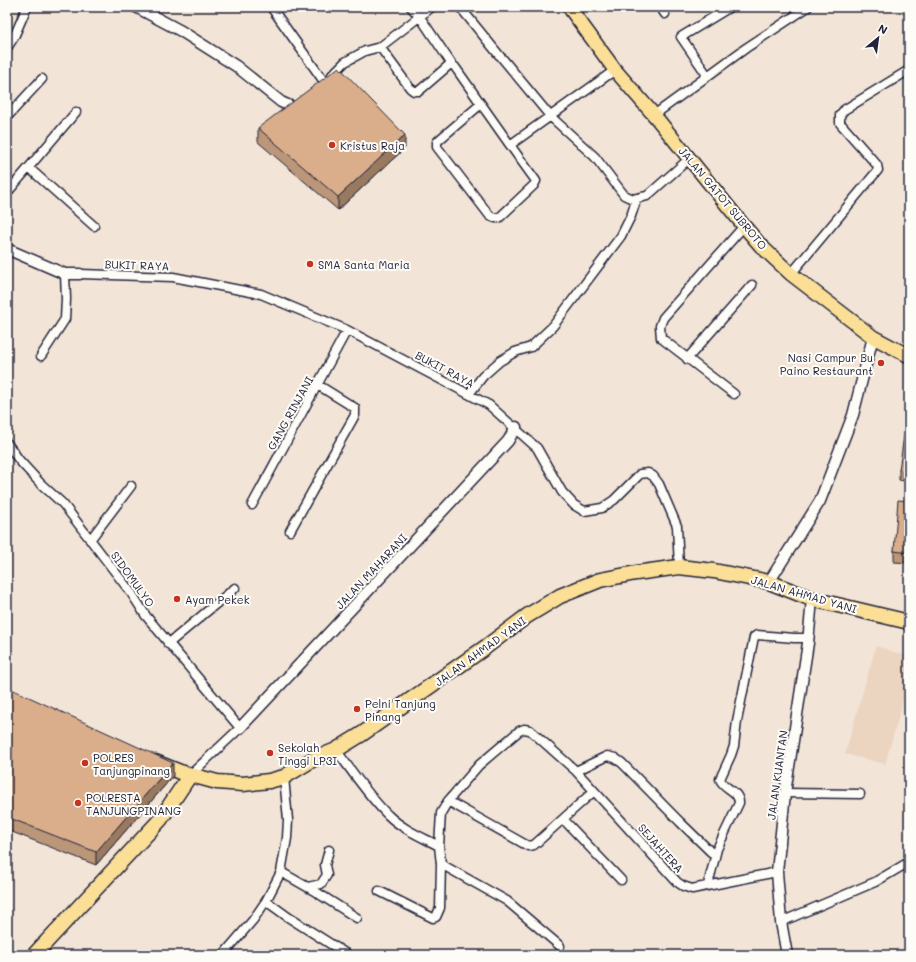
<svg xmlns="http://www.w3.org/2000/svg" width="916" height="962" viewBox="0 0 916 962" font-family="Mali,sans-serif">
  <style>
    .built { fill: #ebd4c0 }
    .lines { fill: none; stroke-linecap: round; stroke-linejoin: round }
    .minor-casing { stroke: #22223b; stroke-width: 11 }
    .tertiary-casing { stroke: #22223b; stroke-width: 13 }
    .primary-casing { stroke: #22223b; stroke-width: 16 }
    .trunk-casing { stroke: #22223b; stroke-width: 17 }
    .minor { stroke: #fdfcf7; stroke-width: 8 }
    .tertiary { stroke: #fdfcf7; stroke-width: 10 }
    .primary { stroke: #fbdf96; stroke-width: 13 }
    .trunk { stroke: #fbdf96; stroke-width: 14 }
    .wall { fill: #bb9678; stroke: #22223b }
    .shaded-wall { fill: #997a61; stroke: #22223b }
    .building { fill: #daae8b; stroke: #22223b }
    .poi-dot { fill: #c8321e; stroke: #fdfcf7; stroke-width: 1.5 }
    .labels { text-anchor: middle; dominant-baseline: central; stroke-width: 4; stroke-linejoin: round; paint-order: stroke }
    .poi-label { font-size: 11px; fill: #22223b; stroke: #fdfcf7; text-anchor: start }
    .street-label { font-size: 11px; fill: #22223b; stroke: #fdfcf7 }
  </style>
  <rect width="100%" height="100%" fill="#f2e5d7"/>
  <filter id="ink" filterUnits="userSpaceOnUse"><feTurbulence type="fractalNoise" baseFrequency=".025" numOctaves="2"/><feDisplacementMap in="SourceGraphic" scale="8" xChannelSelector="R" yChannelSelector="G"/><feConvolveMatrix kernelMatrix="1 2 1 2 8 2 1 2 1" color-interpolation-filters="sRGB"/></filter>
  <g filter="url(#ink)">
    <path class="built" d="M876 646 909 657V680L885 764 845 754Z"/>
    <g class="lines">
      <defs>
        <path id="minor" d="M271 7 325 83
          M411 7 420 17 451 63
          M460 7 499 55
          M660 7 665 14
          M380 47 410 88 414 91H419L448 66
          M7 48 14 37 27 7
          M502 58 550 116 595 157 624 195 633 199 647 196 690 158
          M455 67 510 145
          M332 75 345 62 365 51 380 47 432 7
          M707 75 681 37 730 7
          M481 104 440 139 437 142V147L490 216 495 218H499L534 185 536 181 510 145 615 70
          M654 115 746 48 808 7
          M7 117 42 79
          M29 168 94 226
          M7 193 76 112
          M80 274 173 277 261 294 347 330 489 405 537 448 562 492 574 505 584 511 602 508 614 500 640 474 648 473 653 476 659 484 677 526 679 567
          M791 274 878 170 877 165 840 123V115L844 110 909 70
          M41 356 65 319 66 299 65 274
          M687 359 752 285
          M469 394 483 376 500 361 515 352 531 347 553 326 621 236 631 216 637 198
          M734 394 661 338 660 326 663 318 744 226
          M7 443 19 460 40 483 63 504 132 594 146 616 240 728 190 775
          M252 505 347 330
          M290 531 355 415V408L318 385
          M90 540 131 486
          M168 644 235 588
          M336 750C352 771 370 798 388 815 402 829 422 837 439 846
          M576 771 607 756 615 758 622 763 680 822 715 856
          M785 793 860 794
          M448 801 528 846 534 845 594 791
          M563 819 621 880
          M441 864 507 901 560 946
          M281 872 316 892 357 918
          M708 885 717 849 739 803C739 790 723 789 720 779L731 755 734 746 737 721 754 637 757 635 794 638H809
          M308 887 321 884 327 875 325 865 329 850
          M379 891 433 918 436 917 440 908 441 864 439 846 441 813 448 801 479 765 519 731 524 729 530 730 576 771 677 882 683 886 692 889 777 872
          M266 901 288 917 348 955
          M781 922 875 882 909 862
          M223 955 253 920 266 901 281 872 287 838 288 820 284 777"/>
        <path id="tertiary" d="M136 7 181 31 236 66 281 102 292 107
          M7 249 65 274H80
          M769 582 820 501 853 415 873 337
          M240 728 508 441 516 427
          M787 955 781 922 777 872 785 793 808 643 812 599"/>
        <path id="primary" d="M569 7 615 70 654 115 744 226 761 246 791 274 873 337 909 356"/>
        <path id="trunk" d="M155 762 180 772 217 782 243 784 269 781 284 777 312 760 336 750 362 734 483 649 527 616 560 596 600 580 636 573 679 567 714 571 769 582 812 599 909 622
          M34 955 160 820 190 775"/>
      </defs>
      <use href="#minor" class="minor-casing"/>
      <use href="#tertiary" class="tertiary-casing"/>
      <use href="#primary" class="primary-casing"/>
      <use href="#trunk" class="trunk-casing"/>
      <use href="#minor" class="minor"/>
      <use href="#tertiary" class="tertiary"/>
      <use href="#primary" class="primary"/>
      <use href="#trunk" class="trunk"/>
    </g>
    <path class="wall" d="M258 128 405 148 338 210 258 142Z
      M909 423V482L899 480V470Z
      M909 501V563L894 562V551Z
      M7 687 173 776 96 865 7 830Z"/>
    <path class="shaded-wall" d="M405 135V148L338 210V197Z
      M173 763V776L96 865V852Z"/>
    <path class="building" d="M339 67 405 135 338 197 258 128Z
      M906 422 909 423V472L899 470Z
      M898 500 909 501V553L894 551Z
      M7 687 173 763 96 852 7 817Z"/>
  </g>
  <g class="poi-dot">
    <circle cx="332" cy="145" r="4"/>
    <circle cx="310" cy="264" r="4"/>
    <circle cx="881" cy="363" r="4"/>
    <circle cx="177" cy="599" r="4"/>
    <circle cx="357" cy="709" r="4"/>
    <circle cx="270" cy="753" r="4"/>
    <circle cx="85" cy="763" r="4"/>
    <circle cx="78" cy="803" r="4"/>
  </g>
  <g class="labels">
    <g class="poi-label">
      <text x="340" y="145">Kristus Raja</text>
      <text x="318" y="264">SMA Santa Maria</text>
      <text x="873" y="357" text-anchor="end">Nasi Campur Bu<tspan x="873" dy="13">Paino Restaurant</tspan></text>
      <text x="185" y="599">Ayam Pekek</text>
      <text x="365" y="703">Pelni Tanjung<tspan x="365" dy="13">Pinang</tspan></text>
      <text x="278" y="747">Sekolah<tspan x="278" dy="13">Tinggi LP3I</tspan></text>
      <text x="93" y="757">POLRES<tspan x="93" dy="13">Tanjungpinang</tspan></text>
      <text x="86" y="797">POLRESTA<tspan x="86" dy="13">TANJUNGPINANG</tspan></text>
    </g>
    <g class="street-label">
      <text transform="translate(723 198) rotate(50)">JALAN GATOT SUBROTO</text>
      <text transform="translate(137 265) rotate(2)">BUKIT RAYA</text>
      <text transform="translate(445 369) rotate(28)">BUKIT RAYA</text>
      <text transform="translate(290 413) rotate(-61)">GANG RINJANI</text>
      <text transform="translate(371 571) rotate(-47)">JALAN MAHARANI</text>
      <text transform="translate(133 579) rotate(54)">SIDOMULYO</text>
      <text transform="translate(804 594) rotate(16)">JALAN AHMAD YANI</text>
      <text transform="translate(480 651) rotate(-36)">JALAN AHMAD YANI</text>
      <text transform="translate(777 775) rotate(-82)">JALAN KUANTAN</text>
      <text transform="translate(661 848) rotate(48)">SEJAHTERA</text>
    </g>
  </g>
  <rect width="916" height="962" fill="none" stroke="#fdfcf7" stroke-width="24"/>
  <rect x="12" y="12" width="892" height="938" fill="none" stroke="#22223b" stroke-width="1.5" filter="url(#ink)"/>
  <g transform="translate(878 38) rotate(29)" stroke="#fdfcf7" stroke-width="3" paint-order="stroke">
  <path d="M0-3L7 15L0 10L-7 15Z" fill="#22223b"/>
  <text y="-6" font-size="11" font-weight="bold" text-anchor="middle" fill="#22223b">N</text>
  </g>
</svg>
